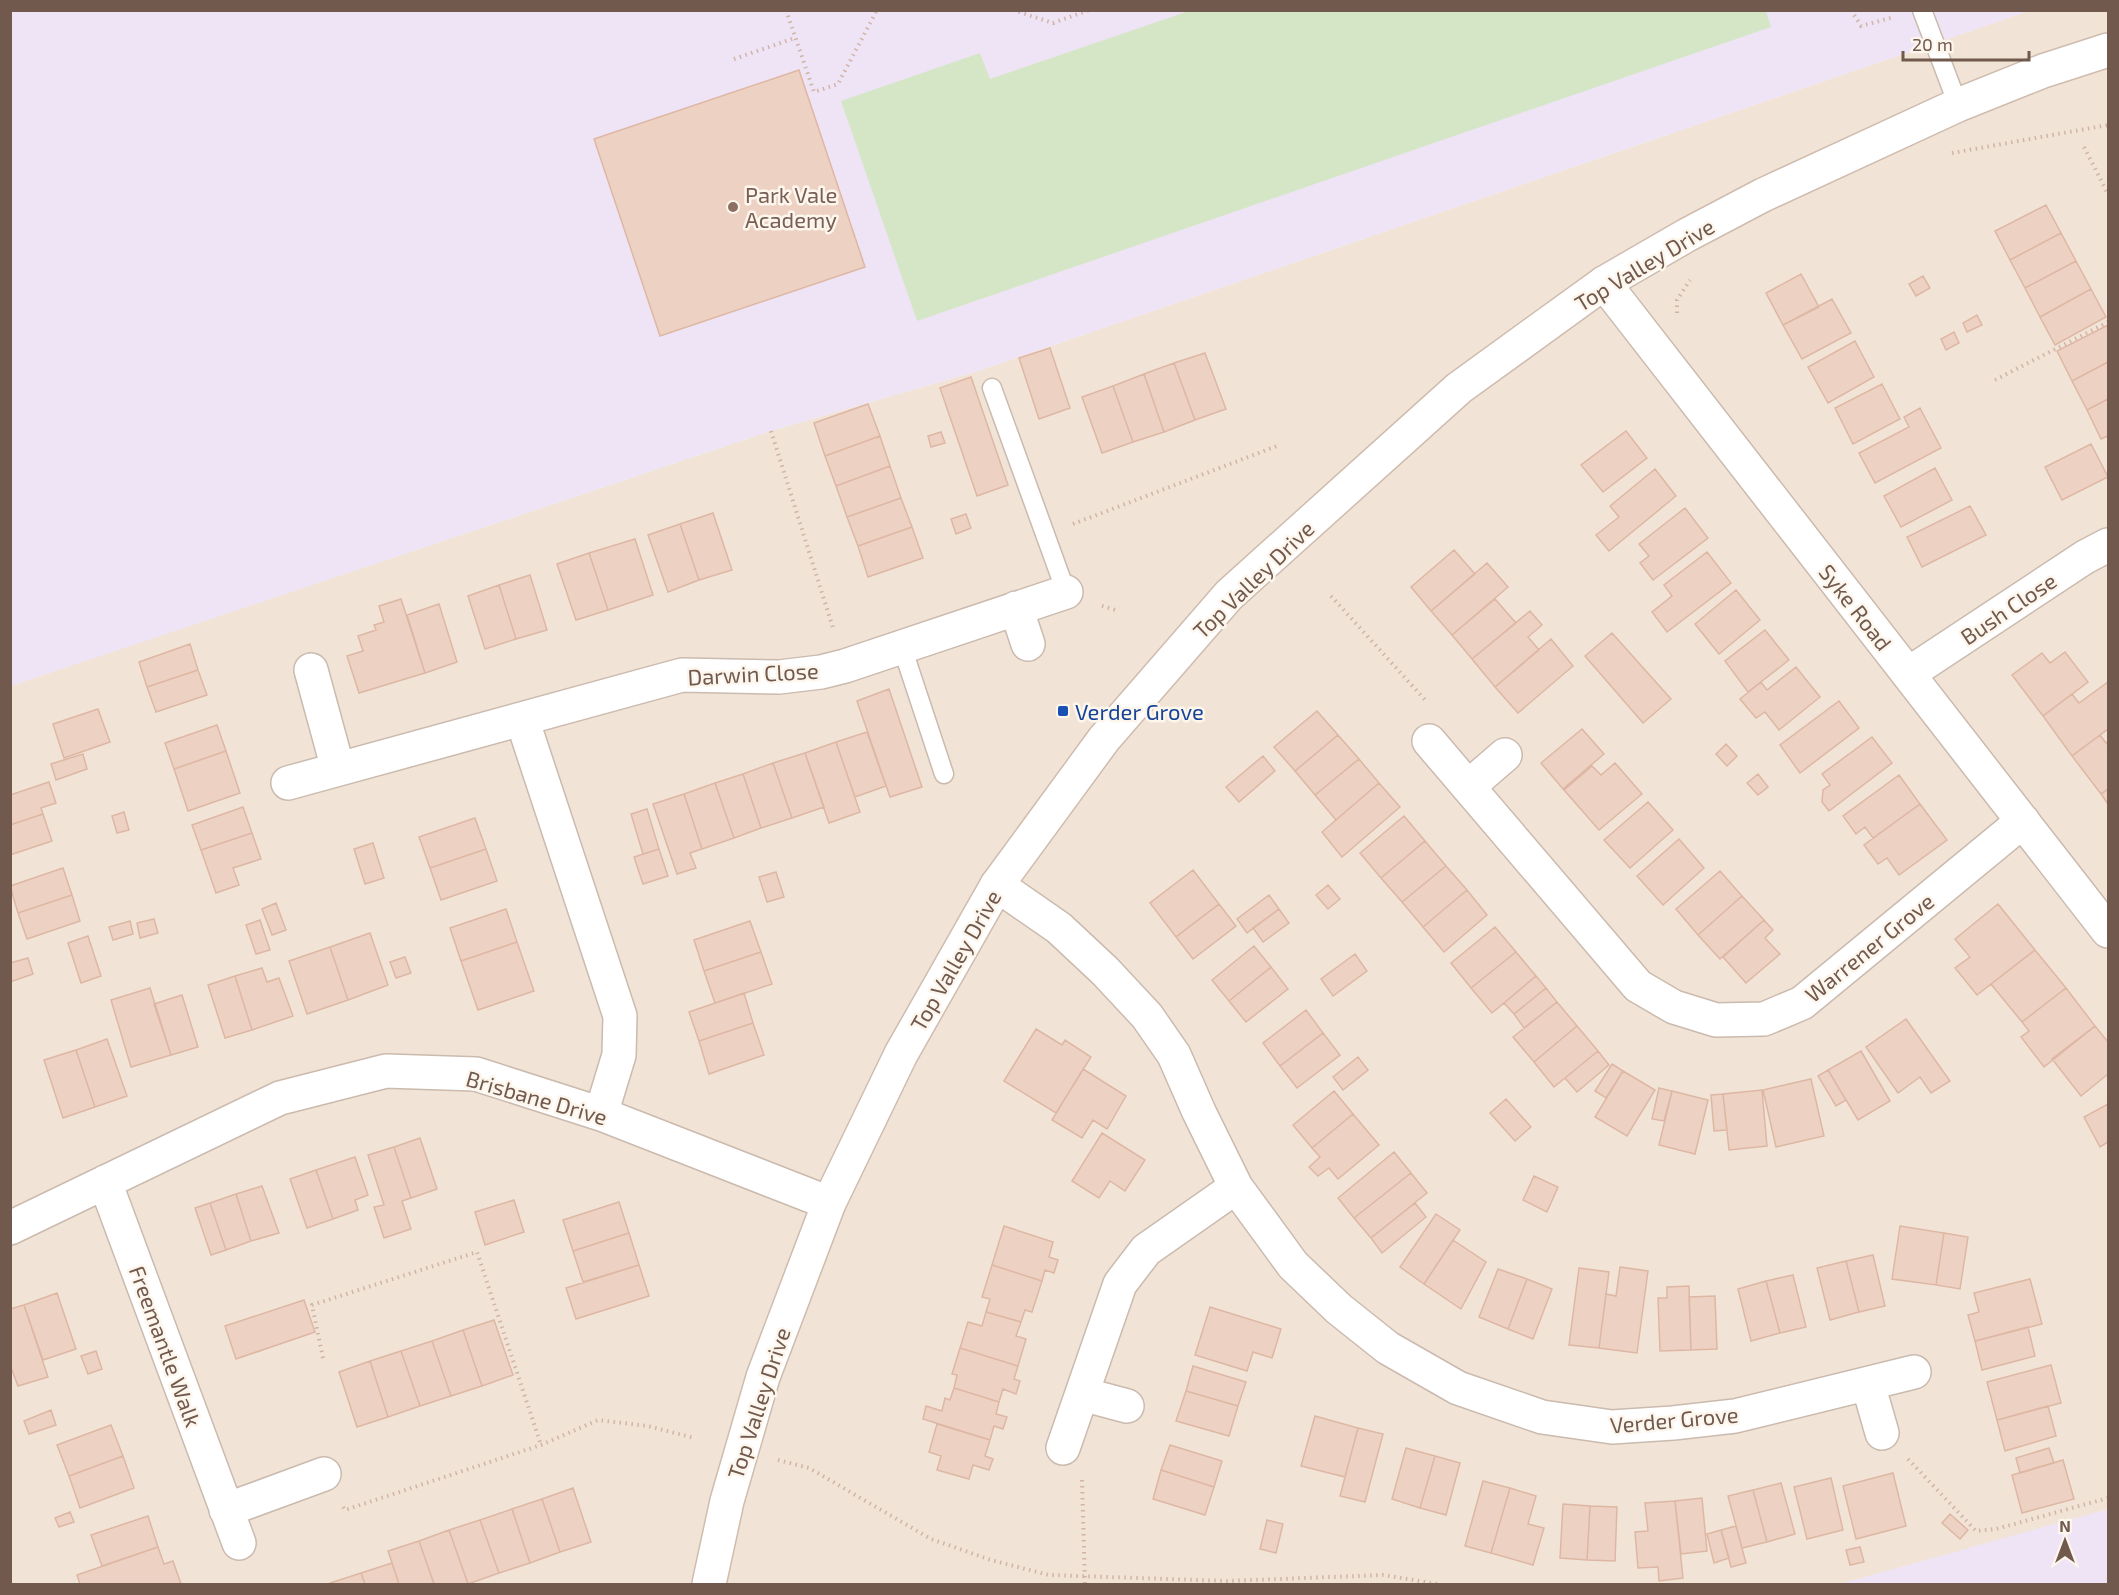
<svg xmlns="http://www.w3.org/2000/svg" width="2119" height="1595" viewBox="0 0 2119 1595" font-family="'Exo 2',sans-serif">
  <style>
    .residential { fill: #f1e4d6 }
    .education { fill: #efe4f6 }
    .green { fill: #d5e6c7 }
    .building { fill: #edd1c2; stroke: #deb7a4; stroke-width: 1.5 }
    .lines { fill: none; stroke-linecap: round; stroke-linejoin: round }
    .lane-casing { stroke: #cbbaae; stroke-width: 21 }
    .street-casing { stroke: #cbbaae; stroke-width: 36 }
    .secondary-casing { stroke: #cfbcaf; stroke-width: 36 }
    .path { stroke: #d1b4a5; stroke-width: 4; stroke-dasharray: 1.5 4.5; stroke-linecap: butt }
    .lane { stroke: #fff; stroke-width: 18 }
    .street { stroke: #fff; stroke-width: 33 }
    .secondary { stroke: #fff; stroke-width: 33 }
    .education-dot { fill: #8d6e63; stroke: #fdf6ed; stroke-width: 2 }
    .transit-dot { fill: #1a4fb4; stroke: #fdf6ed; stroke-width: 2 }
    .labels { text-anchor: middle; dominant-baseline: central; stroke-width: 5; stroke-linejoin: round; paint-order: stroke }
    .education-label { font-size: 22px; fill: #785e54; stroke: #fdf6ed; text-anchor: start }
    .street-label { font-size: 22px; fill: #71594e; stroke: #fdf6ed }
    .transit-label { font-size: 22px; fill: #164399; stroke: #fdf6ed; text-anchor: start }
  </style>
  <rect width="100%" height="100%" fill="#faf2e7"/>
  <path class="residential" d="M2029 11H2108V1584H11L10 686 771 431 978 371Z"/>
  <path class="education" d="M10 11H2029L978 371 771 431 11 686Z
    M2108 1509V1584H1840Z"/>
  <path class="green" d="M1766 11 1771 27 917 321 841 101 980 53 990 79 1189 11Z"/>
  <path class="building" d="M799 70 865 267 660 336 594 139Z
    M2046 205 2061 233 2010 260 1995 231Z
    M2061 233 2076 261 2025 288 2010 260Z
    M2076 261 2091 289 2040 317 2025 288Z
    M1801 274 1819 307 1783 325 1766 293Z
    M1923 276 1930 288 1916 296 1909 284Z
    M2091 289 2106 317 2055 345 2040 317Z
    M1832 299 1851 333 1802 359 1783 325Z
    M1977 315 1982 325 1967 332 1963 323Z
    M2108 325V362L2072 381 2057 351Z
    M1954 332 1959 343 1946 350 1941 339Z
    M1855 341 1874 377 1828 403 1808 367Z
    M1050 348 1070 408 1039 419 1019 358Z
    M1205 353 1226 409 1195 420 1174 363Z
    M2108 362V399L2087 410 2072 381Z
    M1174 363 1195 420 1164 432 1144 374Z
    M1144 374 1164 432 1133 442 1113 386Z
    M971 377 1008 485 977 496 940 388Z
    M1882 384 1900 419 1853 444 1835 408Z
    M1113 386 1133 442 1102 453 1082 397Z
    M2108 399V436L2101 439 2087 410Z
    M868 404 880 436 825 456 814 423Z
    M1920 408 1941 448 1875 483 1859 453 1909 427 1904 417Z
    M1626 431 1647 458 1603 492 1581 465Z
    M941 432 945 443 931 447 928 436Z
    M880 436 890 466 836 486 825 456Z
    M2091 444 2108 477 2062 500 2045 467Z
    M890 466 901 498 847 517 836 486Z
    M1935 468 1952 500 1901 527 1884 496Z
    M1655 469 1676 496 1609 551 1596 535 1619 517 1610 506Z
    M901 498 912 527 858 546 847 517Z
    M1970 506 1986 535 1922 567 1907 537Z
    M1685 508 1708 538 1653 580 1640 563 1649 556 1639 544Z
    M713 513 732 570 699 580 680 524Z
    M966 514 971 528 956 534 951 519Z
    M680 524 699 580 668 592 648 535Z
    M912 527 923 558 868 577 858 546Z
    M635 539 653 595 608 610 589 553Z
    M1454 550 1475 574 1431 611 1411 587Z
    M1707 552 1731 583 1667 632 1652 612 1672 596 1664 585Z
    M589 553 608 610 576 620 557 564Z
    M1487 563 1508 587 1452 635 1431 611Z
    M530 575 547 630 516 639 499 585Z
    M499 585 516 639 485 649 468 596Z
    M1736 590 1760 620 1719 654 1695 624Z
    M401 599 425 673 359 693 347 656 363 651 358 636 376 630 374 625 384 622 379 606Z
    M1495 599 1516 623 1472 659 1452 635Z
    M439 604 457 662 425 673 407 615Z
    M1530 611 1542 625 1528 637 1539 650 1495 687 1472 659Z
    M1765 630 1789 660 1748 692 1725 661Z
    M1612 633 1671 699 1643 723 1585 656Z
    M1551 639 1573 666 1518 713 1495 687Z
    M190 644 198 670 147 687 139 662Z
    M2065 652 2088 682 2043 716 2012 675 2042 653 2050 663Z
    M1796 667 1820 697 1779 730 1765 712 1756 718 1740 699 1761 682 1767 690Z
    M198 670 207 695 156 712 147 687Z
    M2108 682V729L2072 756 2043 716 2072 694 2079 703Z
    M889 689 922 787 890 797 857 701Z
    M1839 701 1859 728 1800 773 1780 745Z
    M98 709 110 742 64 758 53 724Z
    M1317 711 1338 735 1295 771 1274 747Z
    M217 725 226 751 174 769 165 743Z
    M1582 729 1604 754 1563 789 1541 763Z
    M867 732 886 786 855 797 836 742Z
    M1338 735 1359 759 1315 795 1295 771Z
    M2100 735 2106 743 2108 741V789L2101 794 2072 756Z
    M1872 737 1892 763 1829 811 1822 802 1823 790 1830 785 1822 774Z
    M836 742 860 812 829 823 805 753Z
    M1726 744 1737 756 1727 766 1716 754Z
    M226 751 240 793 188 811 174 769Z
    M805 753 824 807 792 818 773 763Z
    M83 754 87 769 56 780 51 764Z
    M1263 756 1275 771 1239 802 1226 787Z
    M1359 759 1379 783 1336 820 1315 795Z
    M773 763 792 818 761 828 743 774Z
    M1615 763 1642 794 1599 830 1564 790 1592 766 1601 775Z
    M743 774 761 828 734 838 715 783Z
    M1758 774 1768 787 1758 795 1747 783Z
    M1899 775 1920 804 1873 838 1865 827 1856 834 1843 816Z
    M49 782 56 803 41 808 43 814 10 825V795Z
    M715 783 734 838 702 849 684 794Z
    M1379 783 1400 807 1342 857 1322 832Z
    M2108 789V804L2101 794Z
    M684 794 702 849 690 853 696 868 677 874 653 804Z
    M1648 802 1673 830 1630 868 1604 840Z
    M1920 804 1947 840 1899 875 1887 858 1878 864 1864 845Z
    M243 807 252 833 201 850 192 825Z
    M647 809 659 849 643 854 631 814Z
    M124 812 129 830 117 833 112 816Z
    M43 814 52 841 10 855V825Z
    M1404 816 1425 841 1381 878 1360 853Z
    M475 818 486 849 430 868 419 837Z
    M252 833 261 859 233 868 239 885 216 893 201 850Z
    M1679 839 1704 868 1663 905 1637 876Z
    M1425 841 1446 866 1402 902 1381 878Z
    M373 843 384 878 365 884 354 849Z
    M486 849 497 881 441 900 430 868Z
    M659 849 668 876 643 884 634 857Z
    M1446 866 1467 890 1423 927 1402 902Z
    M63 868 72 895 18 913 10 886Z
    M1193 870 1219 904 1176 937 1150 903Z
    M1720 871 1742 896 1698 935 1676 909Z
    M776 872 784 897 767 902 759 877Z
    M1328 885 1340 899 1328 909 1316 895Z
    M1467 890 1487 915 1444 952 1423 927Z
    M72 895 80 921 27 939 18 913Z
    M1269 895 1279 909 1247 933 1237 919Z
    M1742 896 1764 920 1720 959 1698 935Z
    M276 903 286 930 272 935 262 909Z
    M1219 904 1236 926 1193 959 1176 937Z
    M1998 904 2035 950 1977 995 1955 968 1970 957 1955 939Z
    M506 909 517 942 461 961 450 928Z
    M1279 909 1289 923 1263 942 1253 928Z
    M154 919 158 933 140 938 137 923Z
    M260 920 270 950 256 954 246 925Z
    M1764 920 1773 930 1765 938 1780 954 1746 983 1723 957Z
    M130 921 133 934 113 940 109 927Z
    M750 921 761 952 704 971 694 940Z
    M1495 927 1516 952 1471 988 1451 963Z
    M370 933 388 985 348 1000 330 947Z
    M88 936 101 976 81 983 68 943Z
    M517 942 534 991 478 1010 461 961Z
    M1254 946 1271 967 1229 1001 1212 980Z
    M330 947 348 1000 307 1014 289 961Z
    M2035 950 2066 988 2022 1022 1991 984Z
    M761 952 772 984 715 1003 704 971Z
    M1516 952 1536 976 1492 1013 1471 988Z
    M1355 954 1367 971 1333 996 1321 979Z
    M405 957 411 973 396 978 390 962Z
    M28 958 33 974 10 982V963Z
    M1271 967 1288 989 1246 1022 1229 1001Z
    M262 968 267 982 279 978 293 1016 252 1030 235 976Z
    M235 976 252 1030 225 1038 208 985Z
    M1536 976 1546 988 1514 1014 1504 1003Z
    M150 988 171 1055 131 1067 111 1000Z
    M1546 988 1557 1002 1524 1028 1514 1014Z
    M2066 988 2095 1026 2044 1067 2021 1037 2029 1031 2022 1022Z
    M744 993 753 1023 699 1041 689 1012Z
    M182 995 198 1047 171 1055 154 1004Z
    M1557 1002 1577 1026 1534 1062 1513 1037Z
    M1306 1010 1323 1033 1280 1066 1263 1043Z
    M1906 1019 1950 1081 1931 1093 1920 1077 1898 1093 1866 1047Z
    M753 1023 764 1055 709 1074 699 1041Z
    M1577 1026 1598 1051 1554 1087 1534 1062Z
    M2095 1026 2108 1042V1074L2081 1096 2052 1059Z
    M1036 1029 1062 1045 1065 1040 1091 1057 1056 1113 1004 1081Z
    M1323 1033 1340 1055 1297 1088 1280 1066Z
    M107 1039 127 1096 95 1107 76 1050Z
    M76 1050 95 1107 63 1118 44 1060Z
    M1598 1051 1609 1065 1577 1092 1565 1078Z
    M1861 1051 1890 1101 1858 1120 1828 1070Z
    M1358 1057 1368 1070 1343 1090 1333 1077Z
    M1612 1064 1623 1071 1606 1098 1595 1091Z
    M1083 1069 1126 1096 1107 1129 1093 1120 1082 1138 1052 1120Z
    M1828 1070 1846 1100 1836 1106 1818 1076Z
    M1623 1071 1655 1090 1627 1136 1595 1117Z
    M1811 1079 1824 1136 1776 1147 1763 1090Z
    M1659 1088 1672 1091 1664 1121 1652 1119Z
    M1762 1090 1767 1146 1729 1150 1723 1094Z
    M1334 1091 1353 1114 1312 1148 1293 1125Z
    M1672 1091 1708 1100 1695 1154 1659 1145Z
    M1723 1094 1727 1130 1714 1131 1711 1095Z
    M1506 1099 1531 1127 1515 1141 1490 1113Z
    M2108 1104V1142L2100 1147 2084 1117Z
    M1353 1114 1379 1145 1338 1179 1329 1168 1318 1176 1309 1167 1320 1157 1312 1148Z
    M1102 1133 1145 1160 1125 1191 1110 1181 1099 1198 1072 1181Z
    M420 1138 437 1189 411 1198 394 1147Z
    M394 1147 411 1198 402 1201 411 1229 384 1238 374 1207 384 1205 368 1155Z
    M1394 1152 1411 1173 1354 1218 1338 1198Z
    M355 1157 368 1195 355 1200 358 1210 333 1219 316 1170Z
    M316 1170 333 1219 307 1228 290 1179Z
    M1411 1173 1427 1193 1371 1238 1354 1218Z
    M1534 1176 1558 1187 1547 1212 1523 1200Z
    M262 1186 279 1233 251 1241 236 1194Z
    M236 1194 251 1241 226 1250 210 1203Z
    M514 1200 524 1232 485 1245 475 1212Z
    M619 1202 629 1233 573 1251 563 1220Z
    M210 1203 226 1250 211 1255 195 1208Z
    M1415 1203 1426 1217 1382 1253 1371 1238Z
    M1436 1214 1460 1230 1424 1284 1400 1267Z
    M1004 1226 1053 1242 1049 1257 1058 1260 1054 1273 1045 1270 1042 1281 992 1265Z
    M1900 1226 1944 1233 1936 1285 1892 1279Z
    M629 1233 639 1265 583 1282 573 1251Z
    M1944 1233 1968 1237 1960 1289 1936 1285Z
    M1453 1240 1486 1262 1461 1309 1424 1284Z
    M1873 1255 1885 1306 1859 1312 1846 1261Z
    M1846 1261 1859 1312 1830 1320 1817 1268Z
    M639 1265 649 1296 576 1319 566 1288Z
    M992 1265 1042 1281 1032 1312 1025 1310 1021 1322 986 1312 990 1299 982 1297Z
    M1620 1267 1648 1271 1637 1353 1599 1348 1606 1294 1616 1296Z
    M1579 1268 1609 1272 1599 1348 1569 1345Z
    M1498 1269 1527 1279 1508 1329 1479 1317Z
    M1793 1275 1806 1327 1780 1333 1766 1281Z
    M1527 1279 1552 1289 1533 1339 1508 1329Z
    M2030 1279 2042 1324 1975 1341 1968 1315 1979 1312 1974 1293Z
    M1766 1281 1780 1333 1751 1341 1738 1289Z
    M1689 1286 1691 1350 1660 1351 1658 1298H1667V1287Z
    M57 1293 76 1349 43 1360 24 1305Z
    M1715 1296 1717 1349 1691 1350 1689 1297Z
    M304 1300 315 1332 236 1359 225 1326Z
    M24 1305 48 1377 18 1386 10 1365V1309Z
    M1210 1307 1281 1329 1272 1358 1253 1352 1247 1371 1195 1355Z
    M986 1312 1021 1322 1016 1336 1026 1339 1018 1366 960 1348 968 1322 982 1326Z
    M494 1320 513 1375 482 1386 463 1330Z
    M2028 1327 2035 1356 1982 1370 1975 1341Z
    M463 1330 482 1386 451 1396 432 1341Z
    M432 1341 451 1396 420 1406 401 1351Z
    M960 1348 1018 1366 1014 1379 1020 1381 1016 1394 1003 1389 999 1402 954 1388 957 1375 952 1374Z
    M96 1351 102 1369 88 1374 81 1356Z
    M401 1351 420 1406 388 1417 370 1361Z
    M370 1361 388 1417 357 1427 339 1372Z
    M2051 1365 2061 1403 1997 1420 1987 1382Z
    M1193 1366 1246 1382 1238 1406 1186 1391Z
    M954 1388 999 1402 996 1414 1007 1417 1003 1429 994 1426 990 1440 923 1419 926 1406 942 1411 945 1398 950 1400Z
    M1186 1391 1238 1406 1229 1436 1176 1421Z
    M2048 1406 2056 1436 2005 1451 1997 1420Z
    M51 1410 56 1425 29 1434 24 1421Z
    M1315 1416 1358 1428 1345 1477 1301 1466Z
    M937 1424 990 1440 985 1456 993 1459 989 1470 973 1465 969 1479 937 1470 941 1456 929 1452Z
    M111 1425 123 1456 69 1476 57 1445Z
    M1358 1428 1383 1434 1365 1502 1340 1496Z
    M1170 1445 1222 1461 1214 1487 1161 1470Z
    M1406 1448 1435 1456 1420 1508 1392 1499Z
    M2049 1448 2054 1463 2020 1473 2016 1458Z
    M123 1456 134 1488 80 1508 69 1476Z
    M1435 1456 1460 1463 1446 1515 1420 1508Z
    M2063 1460 2074 1499 2022 1513 2012 1475Z
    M1161 1470 1214 1487 1205 1515 1153 1499Z
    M1893 1473 1906 1526 1856 1539 1843 1486Z
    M1831 1478 1843 1530 1807 1539 1794 1487Z
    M1483 1481 1510 1488 1491 1553 1465 1546Z
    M1781 1483 1795 1534 1767 1542 1753 1490Z
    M573 1488 591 1542 560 1552 542 1499Z
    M1510 1488 1536 1496 1528 1524 1544 1528 1533 1565 1491 1553Z
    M1753 1490 1767 1542 1742 1548 1728 1496Z
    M1702 1498 1707 1551 1681 1554 1675 1501Z
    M542 1499 560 1552 530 1563 512 1509Z
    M1675 1501 1683 1578 1659 1581 1658 1567 1638 1568 1635 1532 1648 1531 1645 1503Z
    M1563 1504 1590 1506 1587 1560 1560 1558Z
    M1590 1506 1617 1507 1615 1561 1587 1560Z
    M512 1509 530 1563 499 1573 480 1520Z
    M70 1512 74 1522 59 1527 55 1518Z
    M1950 1514 1968 1530 1960 1539 1942 1523Z
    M148 1516 158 1547 102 1566 91 1535Z
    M480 1520 499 1573 468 1584 449 1530Z
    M1267 1520 1283 1524 1276 1553 1260 1549Z
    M1736 1526 1746 1563 1731 1567 1721 1530Z
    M449 1530 468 1584H434L419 1541Z
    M1721 1530 1729 1558 1714 1563 1707 1534Z
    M419 1541 434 1584H399L388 1551Z
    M158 1547 164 1564 173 1561 181 1584H80L77 1575Z
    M1860 1547 1864 1562 1850 1565 1846 1550Z
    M392 1563 399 1584H365L361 1573Z
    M361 1573 365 1584H331L330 1583Z"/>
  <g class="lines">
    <defs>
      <path id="lane" d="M1922 10 1958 105
        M992 388 1066 592
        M902 647 944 774"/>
      <path id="street" d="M1604 283 2108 931
        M1016 608 1028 644
        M311 670 338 769
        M1908 674 2085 557 2108 545
        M522 719 620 1016 619 1055 601 1114
        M1429 741 1638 986 1674 1007 1716 1020 1764 1019 1802 1003 2023 821
        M288 783 682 675 779 677 821 672 845 666 1066 592
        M1468 787 1505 755
        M997 885 1059 928 1105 971 1147 1016 1174 1055 1199 1112 1236 1187 1293 1265 1339 1309 1388 1348 1458 1388 1542 1417 1612 1427 1673 1423 1735 1416 1914 1372
        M105 1182 239 1543
        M10 1228 280 1098 386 1071 476 1074 601 1114 829 1203
        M1868 1384 1882 1433
        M1082 1394 1127 1406
        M1063 1448 1120 1284 1146 1250 1236 1187
        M226 1510 324 1474"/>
      <path id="secondary" d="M709 1584 727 1501 763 1377 829 1203 901 1054 997 885 1104 739 1229 595 1459 388 1604 283 1687 235 1763 195 1958 105 2043 71 2108 50"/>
    </defs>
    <use href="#lane" class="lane-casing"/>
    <use href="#street" class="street-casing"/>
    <use href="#secondary" class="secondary-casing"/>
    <path class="path" d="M786 10 814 92 838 84 877 10
      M1013 10 1053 23 1089 10
      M1851 10 1861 26 1894 17
      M734 59 795 38
      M2084 147 2108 194
      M1952 153 2108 125
      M1677 313V300L1690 280
      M1995 380 2108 322
      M771 431 833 628
      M1073 524 1277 446
      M1331 596 1427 702
      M1102 606 1119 611
      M323 1358 312 1305 477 1252 541 1445
      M1908 1459 1976 1531 1996 1529 2108 1498
      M778 1460 809 1468 931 1539 991 1560 1049 1575 1227 1581 1383 1575 1438 1584
      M1082 1480 1085 1584
      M343 1507 345 1510 541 1445 598 1420 648 1426 694 1438"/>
    <use href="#lane" class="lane"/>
    <use href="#street" class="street"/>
    <use href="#secondary" class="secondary"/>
  </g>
  <circle class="education-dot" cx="733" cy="207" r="6"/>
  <rect class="transit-dot" x="1057" y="705" width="12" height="12" rx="3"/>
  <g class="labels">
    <g class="education-label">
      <text x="745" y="194">Park Vale<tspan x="745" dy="25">Academy</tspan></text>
    </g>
    <g class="street-label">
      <text transform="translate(1644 264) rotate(-31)">Top Valley Drive</text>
      <text transform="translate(1253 579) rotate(-44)">Top Valley Drive</text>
      <text transform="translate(1856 607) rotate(52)">Syke Road</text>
      <text transform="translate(2008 608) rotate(-34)">Bush Close</text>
      <text transform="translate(753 673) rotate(-3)">Darwin Close</text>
      <text transform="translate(1869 947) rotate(-39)">Warrener Grove</text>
      <text transform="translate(955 960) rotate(-60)">Top Valley Drive</text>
      <text transform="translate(537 1097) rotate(16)">Brisbane Drive</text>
      <text transform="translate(166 1346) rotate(70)">Freemantle Walk</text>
      <text transform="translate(758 1403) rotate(-72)">Top Valley Drive</text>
      <text transform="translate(1674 1419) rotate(-5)">Verder Grove</text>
    </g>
    <g class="transit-label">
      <text x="1075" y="711">Verder Grove</text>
    </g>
  </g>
  <rect width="2119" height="1595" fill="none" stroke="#71594e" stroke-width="24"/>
  <g transform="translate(2065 1541)" stroke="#fdf6ed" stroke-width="4.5" paint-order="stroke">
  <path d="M0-4.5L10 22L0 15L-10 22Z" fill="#71594e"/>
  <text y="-9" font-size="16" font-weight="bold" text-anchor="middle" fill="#71594e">N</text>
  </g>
  <path d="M1903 51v9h126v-9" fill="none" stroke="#71594e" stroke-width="3"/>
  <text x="1912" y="51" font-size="18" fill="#71594e" stroke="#fdf6ed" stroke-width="4.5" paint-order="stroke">20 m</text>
</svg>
